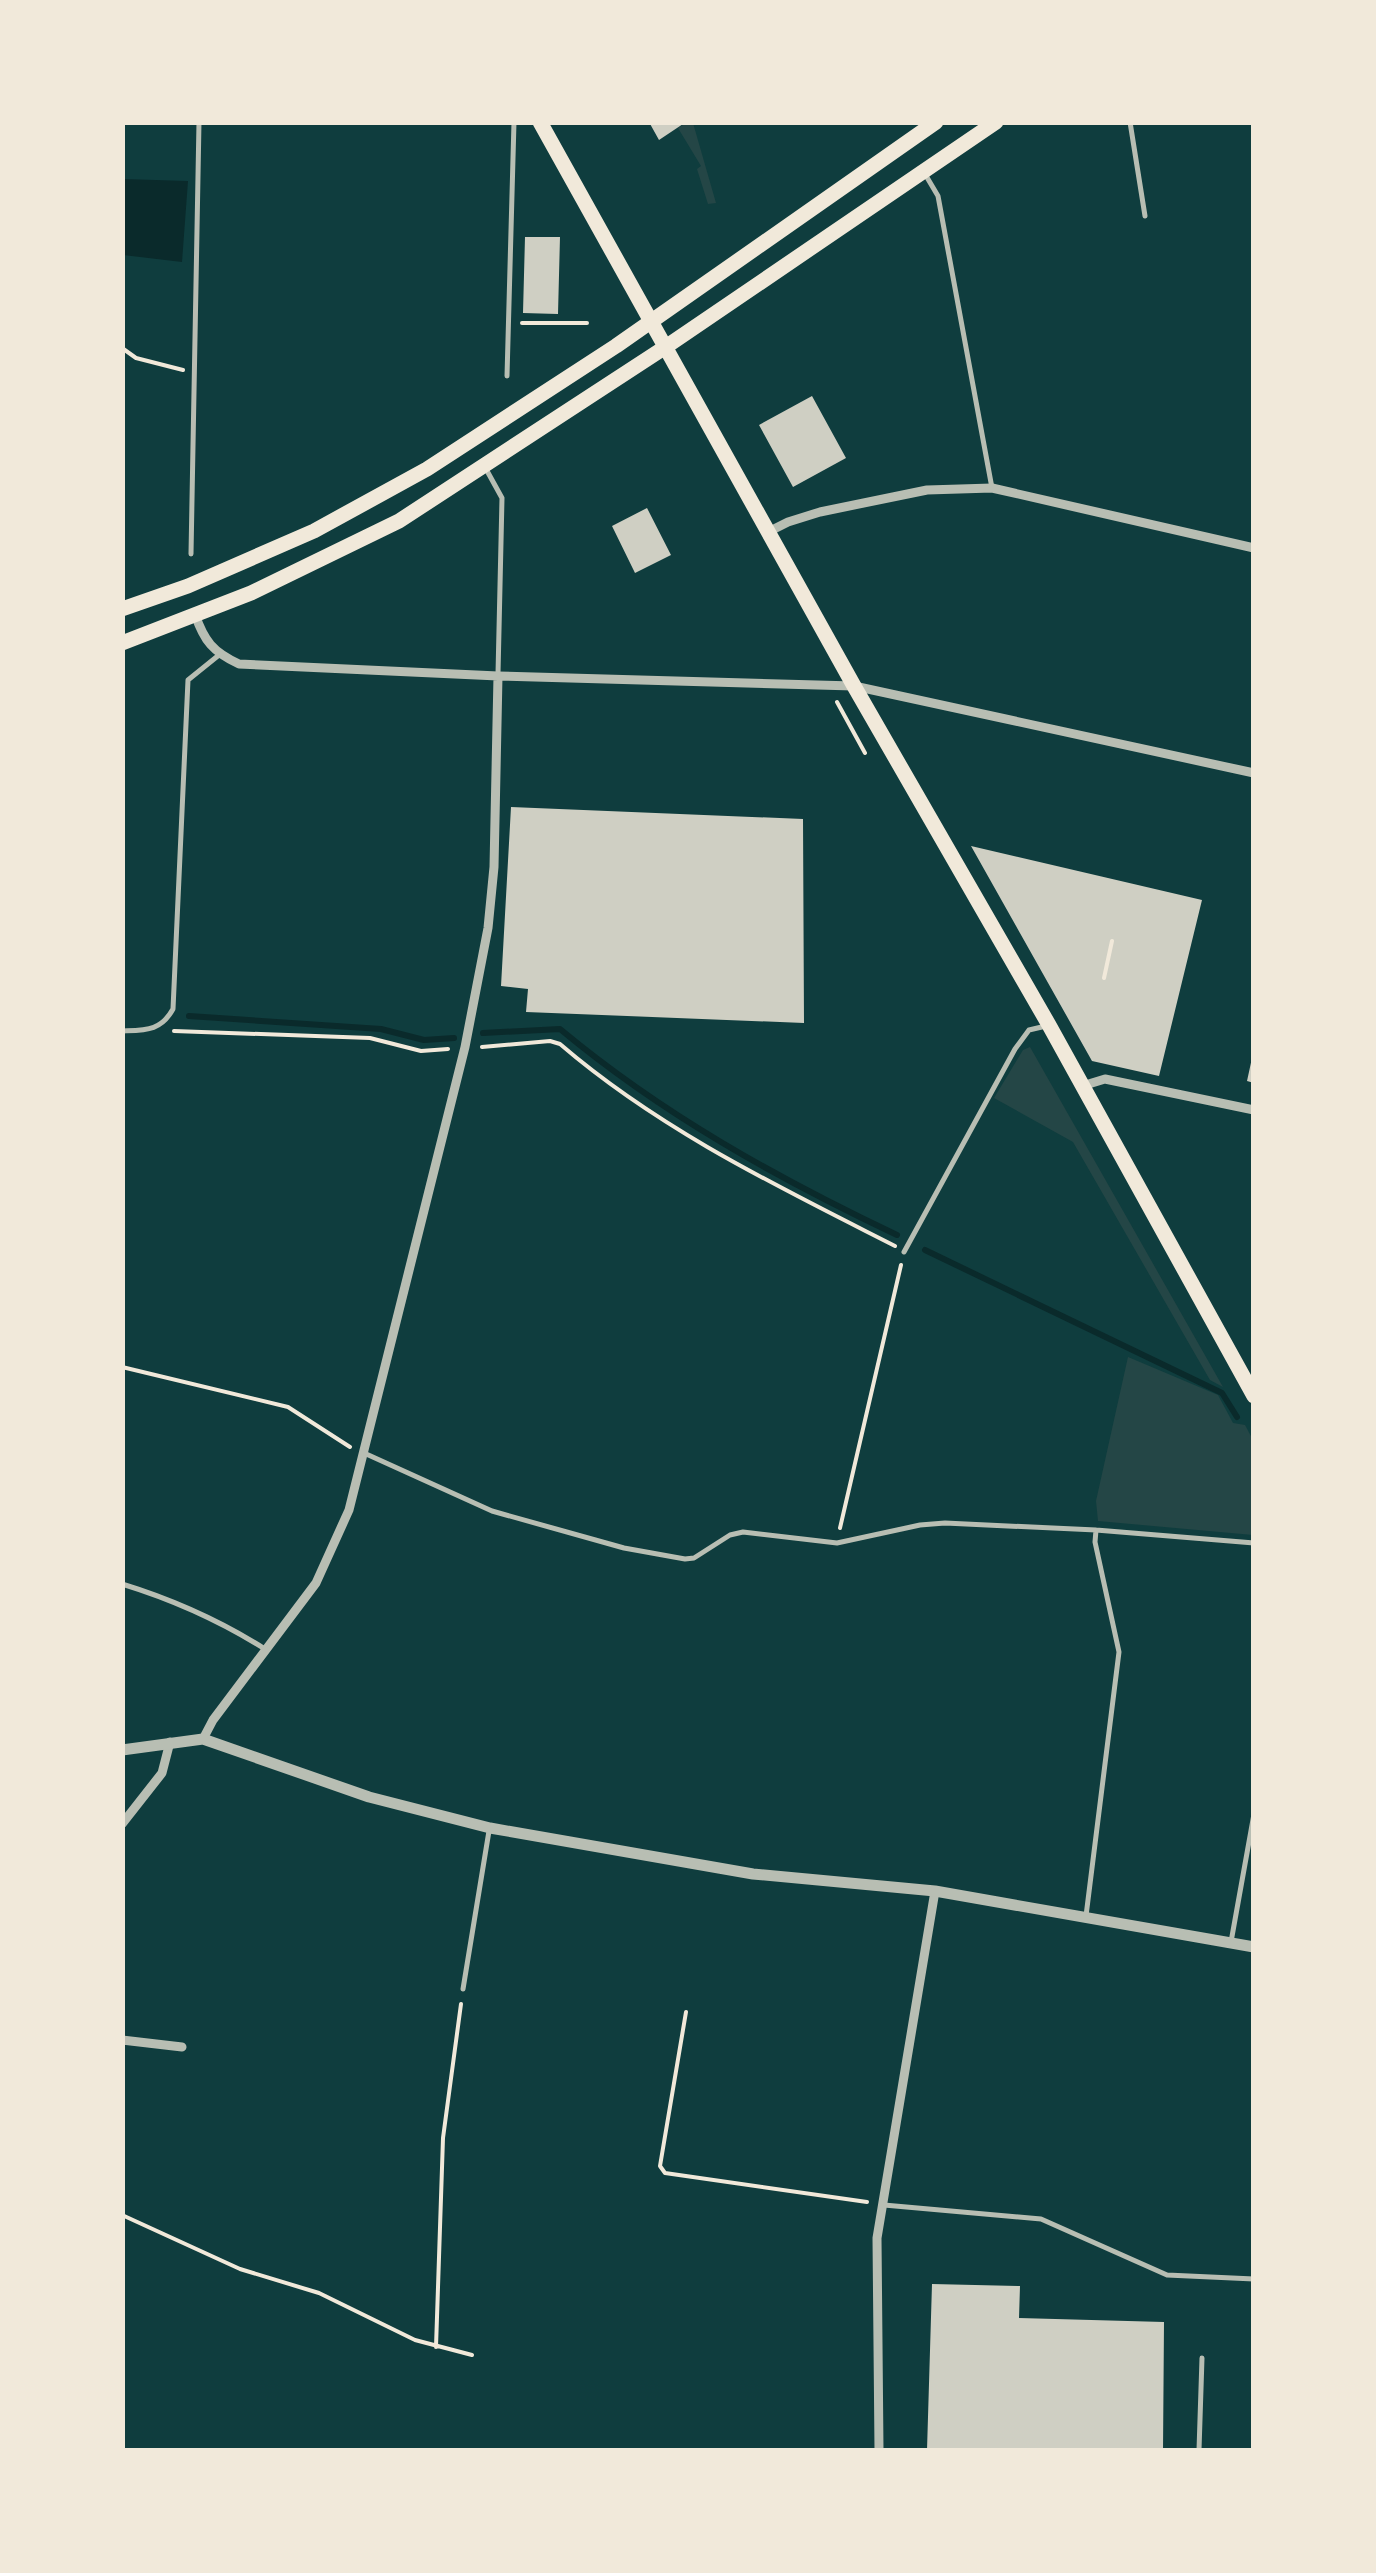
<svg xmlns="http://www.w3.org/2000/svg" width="1376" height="2573" viewBox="0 0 1376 2573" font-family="Roboto,sans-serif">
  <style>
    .green { fill: #244646 }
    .water { fill: #0a2a2b }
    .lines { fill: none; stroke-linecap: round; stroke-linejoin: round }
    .stream { stroke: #0a2a2b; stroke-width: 6 }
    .building { fill: #cfcfc3 }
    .path { stroke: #f1e9da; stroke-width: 4 }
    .service { stroke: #b8beb3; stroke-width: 5 }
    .minor { stroke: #b8beb3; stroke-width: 9 }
    .tertiary { stroke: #b8beb3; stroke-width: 11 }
    .primary { stroke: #f1e9da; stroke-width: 15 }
    .trunk { stroke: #f1e9da; stroke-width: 15 }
  </style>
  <rect width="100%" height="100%" fill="#0f3d3e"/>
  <path class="green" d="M686 123H693L716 203 708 204 697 169 701 166 678 128Z
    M1030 1047 1223 1387 1210 1380 1073 1142 994 1098 1023 1050Z
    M1128 1357 1218 1395 1233 1423 1245 1425 1253 1440V1535L1098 1521 1096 1501Z"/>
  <path class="water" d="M123 179 188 181 182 262 123 255Z"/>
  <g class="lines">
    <path class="stream" d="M189 1016 381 1029 424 1040 454 1038
      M483 1033 560 1029C662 1114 777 1178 897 1235
      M925 1250 1222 1393 1237 1417"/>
  </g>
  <path class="building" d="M649 122H686L659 140Z
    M525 237H560L558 314 523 313Z
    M812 396 846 458 793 487 759 425Z
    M647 508 671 555 635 573 612 526Z
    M511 807 803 819 804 1023 526 1012 528 989 501 986Z
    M971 846 1202 900 1159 1076 1092 1061Z
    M1252 1058H1254V1083L1247 1081Z
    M932 2284 1020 2286 1019 2318 1164 2322 1163 2450H927Z"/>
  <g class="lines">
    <path class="path" d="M522 323H587
      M122 348 136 358 183 370
      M837 702 865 753
      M1104 978 1112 941
      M174 1031 370 1038 421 1051 448 1049
      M482 1047 550 1041 560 1044C660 1130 779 1187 895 1246
      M122 1367 288 1407 350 1447
      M840 1528 901 1265
      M686 2012 660 2166 665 2173 867 2202
      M122 2215 240 2269 319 2293 415 2340 472 2355
      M436 2347 443 2138 461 2004"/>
    <path class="service" d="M1130 122 1145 216
      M925 174 938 196 992 488
      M507 376 514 122
      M486 469 502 498 498 674
      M191 554 199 122
      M122 1031C146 1030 161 1031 173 1009L188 680 219 655
      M904 1252 1015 1049 1029 1030 1046 1026
      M364 1453 492 1511 624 1548 685 1559 694 1558 730 1535 743 1532 837 1543 920 1525 945 1523 1096 1530 1254 1543
      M122 1584C171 1599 222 1622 265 1649
      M1086 1916 1119 1652 1095 1542 1096 1530
      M1231 1942 1254 1814
      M463 1989 489 1831
      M884 2205 1041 2219 1167 2275 1254 2279
      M1199 2450 1202 2358"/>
    <path class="minor" d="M770 531 788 522 820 512 927 490 992 488 1254 548
      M195 614C204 641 213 652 239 664L498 676 854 686 1254 773
      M1082 1086 1105 1079 1254 1110
      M203 1739 213 1720 316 1583 349 1510 465 1047 488 928 494 867 498 676
      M122 1824 162 1773 170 1742
      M122 2040 182 2047
      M879 2450 877 2238 935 1891"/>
    <path class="tertiary" d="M122 1750 203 1739 369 1797 490 1828 753 1874 935 1891 1254 1947"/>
    <path class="primary" d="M122 609 188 586 314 531 427 469 616 346 936 122
      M122 643 251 593 399 521 667 346 996 122"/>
    <path class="trunk" d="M540 122 854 686 1049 1025 1254 1396"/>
  </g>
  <rect width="1376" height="2573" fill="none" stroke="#f1e9da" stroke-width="250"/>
</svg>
